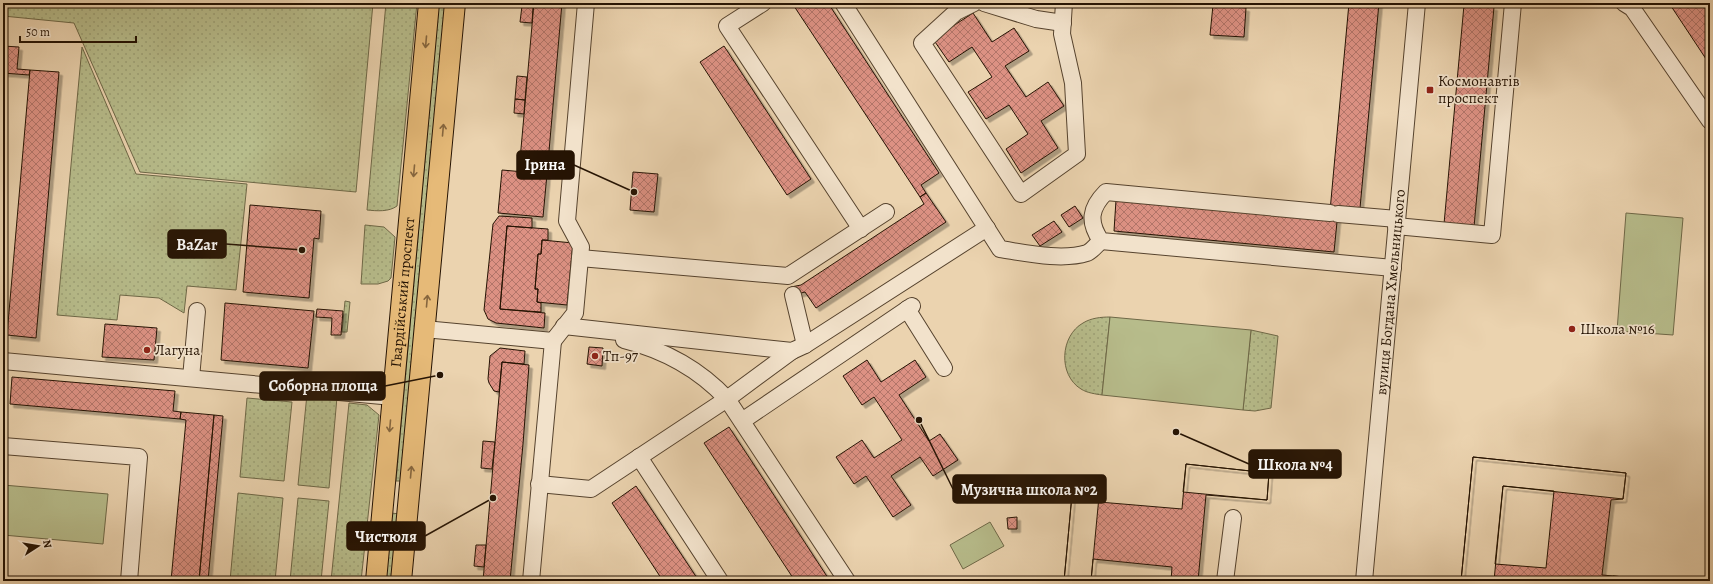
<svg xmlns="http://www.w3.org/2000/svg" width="1713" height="584" viewBox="0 0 1713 584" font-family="Alegreya,serif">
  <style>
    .grass { fill: url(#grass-dots); stroke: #6e6847 }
    .garden { fill: #b7bc8b; stroke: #6e6847 }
    .building { fill: url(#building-cross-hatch); stroke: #251303; fill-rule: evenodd; filter: url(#shadow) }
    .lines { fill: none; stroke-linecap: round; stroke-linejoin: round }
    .minor-casing { stroke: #56432e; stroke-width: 18 }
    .major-casing { stroke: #251303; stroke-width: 22 }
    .minor { stroke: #f2e2cb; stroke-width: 16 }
    .major { stroke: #e6ba78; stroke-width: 20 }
    .oneway { stroke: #86663e }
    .poi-dot { fill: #8f2418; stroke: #f2e2cb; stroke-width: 1.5 }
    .labels { text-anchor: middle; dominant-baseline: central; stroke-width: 3.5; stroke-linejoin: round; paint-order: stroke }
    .poi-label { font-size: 15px; fill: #251303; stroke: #f2e2cb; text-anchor: start }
    .street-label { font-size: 15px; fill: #251303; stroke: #f2e2cb }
    .leader { fill: none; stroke: #251303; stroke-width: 1.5 }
    .callout-dot { fill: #251303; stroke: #f2e2cb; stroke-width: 1.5 }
    .callout { fill: #251303; stroke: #251303; stroke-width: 1.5 }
    .callout-label { font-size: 16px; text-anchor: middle; font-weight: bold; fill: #fff }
  </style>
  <defs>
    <pattern id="grass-dots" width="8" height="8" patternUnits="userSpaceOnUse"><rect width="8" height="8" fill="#b7bc8b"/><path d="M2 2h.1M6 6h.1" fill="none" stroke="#9da176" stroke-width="1.8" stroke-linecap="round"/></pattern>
    <pattern id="building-cross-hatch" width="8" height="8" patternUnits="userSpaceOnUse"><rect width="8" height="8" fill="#dc9183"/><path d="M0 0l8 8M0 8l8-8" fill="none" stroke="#b27569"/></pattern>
    <filter id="shadow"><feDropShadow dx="3.5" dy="3.5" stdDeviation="0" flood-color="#0004"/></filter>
  </defs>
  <rect width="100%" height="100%" fill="#ebd3af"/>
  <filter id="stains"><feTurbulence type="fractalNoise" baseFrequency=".005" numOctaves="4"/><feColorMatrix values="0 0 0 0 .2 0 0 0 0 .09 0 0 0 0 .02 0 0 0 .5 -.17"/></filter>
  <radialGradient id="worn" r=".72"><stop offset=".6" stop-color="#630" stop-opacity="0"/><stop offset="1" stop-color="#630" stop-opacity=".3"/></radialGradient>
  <path class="grass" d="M3 3H373L356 192 140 172 74 23 3 16Z
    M386 3H417L397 206C389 212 377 211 367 210Z
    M439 3H447L404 481H396Z
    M82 47 136 174 247 184 236 290 187 286 184 313 159 298 120 295 117 320 57 315Z
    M365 225 384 227 395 237 391 278 388 281 378 284H361Z
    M345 301 350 302 347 332H342Z
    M1110 317 1102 395C1096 394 1087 393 1081 389 1058 375 1060 336 1083 323 1091 318 1101 317 1110 317Z
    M1251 330 1278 336 1271 408 1255 411 1243 410Z
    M307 394 337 397 329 488 298 485Z
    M247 398 292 402 284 481 240 477Z
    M349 403 367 405 379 415 361 581H331Z
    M238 493 283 498 275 581H230Z
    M298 498 329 501 321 581H290Z
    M391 513 400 514 394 581H385Z"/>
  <path class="garden" d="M1626 213 1683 218 1673 335 1617 331Z
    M1110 317 1251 330 1243 410 1102 395Z
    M3 485 108 494 103 544 3 535Z
    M990 522 1004 546 963 569 950 545Z"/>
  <path class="building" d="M534 3H562L547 174 519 171Z
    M792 3H828L939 173 921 185 926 193 920 197Z
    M1349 3H1379L1360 208 1339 206 1338 212 1330 211Z
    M1669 3H1705L1710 11V65Z
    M1213 5 1246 8 1244 37 1210 35Z
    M1464 5 1494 7 1474 227 1444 224Z
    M522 6 533 7 532 23 520 22Z
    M973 13 992 42 1014 28 1029 51 1005 66 1026 97 1048 82 1064 106 1041 121 1058 148 1021 173 1006 149 1028 134 1009 105 986 119 968 92 992 77 972 47 949 62 933 39Z
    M3 46 19 47 17 69 30 70 29 75 3 73Z
    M724 46 811 179 787 195 700 62Z
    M30 70 59 72 36 338 7 335Z
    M517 76 527 77 525 100 515 99Z
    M515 99 525 100 524 114 514 113Z
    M502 170 547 174 543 217 498 213Z
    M633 172 658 174 654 212 630 210Z
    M926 193 946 222 816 308 805 292 793 295 791 287 801 285 924 204 920 197Z
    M1116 200 1338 212 1334 252 1114 231Z
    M250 205 321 211 319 239 314 238 309 298 243 292Z
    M1075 206 1083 218 1069 227 1061 215Z
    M499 216 532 218V228L507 226 500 309 545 313 544 328 496 323 488 319 484 310 493 224Z
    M1054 221 1062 232 1040 246 1032 235Z
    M507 226 548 229V240H542L541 254H538L535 289H538L537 302 541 303V312L500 309Z
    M542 240 573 243 567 305 537 302 538 289H535L538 254H541Z
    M225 303 314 311 308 368 221 360Z
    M317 309 343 311 341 335H331L332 318 316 317Z
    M105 324 157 328 154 360 102 357Z
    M589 347 603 348 602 366 587 364Z
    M500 348 525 351 524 364 502 362 499 392 494 391 489 383 488 379 490 356Z
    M867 360 881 382 915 360 926 377 899 395 929 441 940 434 958 460 933 476 920 457 891 476 911 505 893 517 866 476 854 484 836 457 862 440 874 458 902 440 874 397 862 405 843 376Z
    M502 362 529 365 523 444 510 581H483Z
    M12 377 175 391 173 411 181 412 180 419 10 404Z
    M181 412 214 415 199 581H171L186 420 180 419Z
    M214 415 223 416 208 581H199Z
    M729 427 764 480 830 581H795L704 443Z
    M483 441 495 442 492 469 481 468Z
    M1473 457 1626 473 1623 499 1611 500 1602 575 1648 579 1647 581H1461ZM1503 486 1554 491 1546 568 1495 564Z
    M1473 457 1626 473 1623 499 1503 486 1494 581H1461Z
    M1186 464 1269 473 1267 500 1206 495 1198 581H1171L1172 567 1093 559 1091 581H1064L1073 484 1100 486 1099 502 1182 509Z
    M1186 464 1269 473 1267 500 1183 492Z
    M1073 484 1100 486 1091 581H1064Z
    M636 486 699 581H663L612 503Z
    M1017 517V529H1008L1007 518Z
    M476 545H486L484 567 474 566Z
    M1613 576 1648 579 1647 581H1613Z"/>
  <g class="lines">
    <defs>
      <g id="minor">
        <path d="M763 3 727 26 861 229"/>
        <path d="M843 3 1000 249C1026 253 1062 261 1087 253 1092 251 1097 244 1101 241"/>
        <path d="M974 3 956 12 922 43 1021 194 1077 154 1073 83 1062 34 1064 3"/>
        <path d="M984 3 1036 19 1063 23"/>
        <path d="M1624 3 1632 8 1710 121"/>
        <path d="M1330 213 1106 192C1090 208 1088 222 1101 241L1393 268"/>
        <path d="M1338 214 1397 219"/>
        <path d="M1396 226 1492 235 1513 3"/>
        <path d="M580 258 788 276 886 212"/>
        <path d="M793 295 805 345"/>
        <path d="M907 309 944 368"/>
        <path d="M564 326 792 351 805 345 987 228"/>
        <path d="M424 329 553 341 575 313 581 247 567 221 586 3"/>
        <path d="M624 340C664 350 699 369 727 399L847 581"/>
        <path d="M3 361 393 397"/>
        <path d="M191 378 197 311"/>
        <path d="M742 421 912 306"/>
        <path d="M3 446 139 457 129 581"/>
        <path d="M639 457 720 581"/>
        <path d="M539 484 591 489 727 399 792 351"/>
        <path d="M531 581 553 341"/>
        <path d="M1225 581 1233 518"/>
        <path id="s1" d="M1364 581 1417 3"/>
      </g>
      <g id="major">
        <path id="s2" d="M376 581 429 3"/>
        <path d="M401 581 455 3"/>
      </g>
    </defs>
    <use href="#minor" class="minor-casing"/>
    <use href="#major" class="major-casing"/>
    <use href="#minor" class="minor"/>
    <use href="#major" class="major"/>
  </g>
  <defs><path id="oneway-shaft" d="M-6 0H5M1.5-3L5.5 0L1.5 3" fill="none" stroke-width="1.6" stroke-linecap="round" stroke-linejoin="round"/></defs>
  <g class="oneway">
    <use href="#oneway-shaft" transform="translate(426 42) rotate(95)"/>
    <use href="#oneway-shaft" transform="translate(443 130) rotate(-85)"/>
    <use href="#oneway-shaft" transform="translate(414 171) rotate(95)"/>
    <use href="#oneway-shaft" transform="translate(427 301) rotate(-85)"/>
    <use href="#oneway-shaft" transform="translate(390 426) rotate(95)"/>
    <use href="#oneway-shaft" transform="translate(411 472) rotate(-85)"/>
  </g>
  <g class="poi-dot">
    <rect x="1426" y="86" width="8" height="8" rx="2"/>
    <circle cx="1572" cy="329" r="4"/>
    <circle cx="147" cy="350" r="4"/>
    <circle cx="595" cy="356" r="4"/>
  </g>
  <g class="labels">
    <g class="poi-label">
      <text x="1438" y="81">Космонавтів<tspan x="1438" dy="17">проспект</tspan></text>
      <text x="1580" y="329">Школа №16</text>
      <text x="155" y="350">Лагуна</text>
      <text x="603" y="356">Тп-97</text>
    </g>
    <g class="street-label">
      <text stroke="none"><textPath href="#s2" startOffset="290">Гвардійський проспект</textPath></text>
      <text stroke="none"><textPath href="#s1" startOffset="290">вулиця Богдана Хмельницького</textPath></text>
    </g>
  </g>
  <path class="leader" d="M634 192L574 165M302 250L226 244M440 375L385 386M1176 432L1249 464M919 420L953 489M493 498L425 536"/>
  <g class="callout-dot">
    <circle cx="634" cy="192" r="4"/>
    <circle cx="302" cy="250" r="4"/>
    <circle cx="440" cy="375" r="4"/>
    <circle cx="1176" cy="432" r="4"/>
    <circle cx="919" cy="420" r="4"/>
    <circle cx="493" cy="498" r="4"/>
  </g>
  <g class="callout">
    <rect x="517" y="151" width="57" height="28" rx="4"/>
    <rect x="168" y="230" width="58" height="28" rx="4"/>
    <rect x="260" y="372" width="125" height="28" rx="4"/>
    <rect x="1249" y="450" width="92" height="28" rx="4"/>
    <rect x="953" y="475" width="153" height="28" rx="4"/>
    <rect x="347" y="522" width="78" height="28" rx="4"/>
  </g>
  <g class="callout-label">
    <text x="545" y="170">Ірина</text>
    <text x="197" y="250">BaZar</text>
    <text x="323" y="391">Соборна площа</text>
    <text x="1295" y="470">Школа №4</text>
    <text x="1029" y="495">Музична школа №2</text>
    <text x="386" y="542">Чистюля</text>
  </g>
  <rect width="1713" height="584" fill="none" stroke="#ebd3af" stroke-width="16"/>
  <rect x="4" y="4" width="1705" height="576" fill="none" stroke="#251303" stroke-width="2"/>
  <rect x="8" y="8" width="1697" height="568" fill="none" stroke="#251303"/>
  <g transform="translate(38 546) rotate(78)" stroke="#f2e2cb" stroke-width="3" paint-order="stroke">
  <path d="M0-3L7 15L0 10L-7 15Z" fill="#251303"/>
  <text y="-6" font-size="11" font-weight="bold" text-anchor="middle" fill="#251303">N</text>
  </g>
  <path d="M20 36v6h116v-6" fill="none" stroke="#251303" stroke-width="2"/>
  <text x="26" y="36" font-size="12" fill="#251303" stroke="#f2e2cb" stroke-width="3" paint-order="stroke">50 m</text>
  <rect width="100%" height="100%" filter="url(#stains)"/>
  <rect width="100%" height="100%" fill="url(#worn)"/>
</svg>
